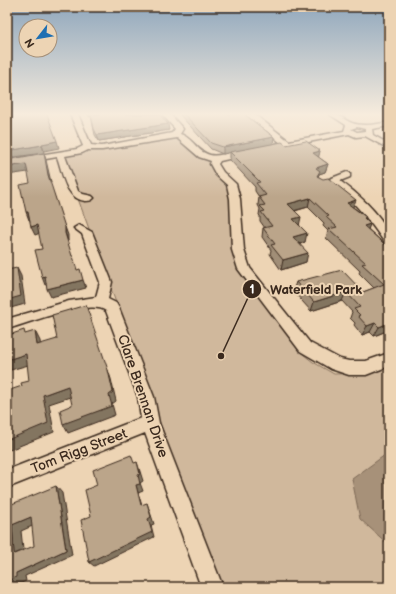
<svg xmlns="http://www.w3.org/2000/svg" width="396" height="594" viewBox="0 0 396 594" font-family="'Balsamiq Sans',sans-serif">
  <style>
    .green { fill: #d0b89c; stroke: #86715d }
    .water { fill: #a79179; stroke: #7c6855 }
    .lines { fill: none; stroke-linecap: round; stroke-linejoin: round }
    .street-casing { stroke: #3b2a1e; stroke-width: 3 }
    .street { fill: #edd4b4; fill-rule: evenodd }
    .wall { fill: #a18e77; stroke: #3b2a1e }
    .shaded-wall { fill: #837461; stroke: #3b2a1e }
    .building { fill: #bba58a; stroke: #3b2a1e; fill-rule: evenodd }
    .labels { text-anchor: middle; dominant-baseline: central; stroke-width: 4; stroke-linejoin: round; paint-order: stroke }
    .near-street-label { font-size: 14px; fill: #3b2a1e; stroke: #edd4b4 }
    .leader { fill: none; stroke: #3b2a1e; stroke-width: 1.5 }
    .callout-dot { fill: #3b2a1e; stroke: #edd4b4; stroke-width: 1.5 }
    .mark-label { font-size: 12px; text-anchor: middle; font-weight: bold; fill: #fff }
    .callout-label { font-size: 13px; text-anchor: middle; font-weight: bold; fill: #3b2a1e; stroke: #edd4b4; stroke-width: 4; stroke-linejoin: round; paint-order: stroke }
  </style>
  <rect width="100%" height="100%" fill="#edd4b4"/>
  <filter id="ink" filterUnits="userSpaceOnUse"><feTurbulence type="fractalNoise" baseFrequency=".025" numOctaves="2"/><feDisplacementMap in="SourceGraphic" scale="8" xChannelSelector="R" yChannelSelector="G"/><feConvolveMatrix kernelMatrix="1 2 1 2 8 2 1 2 1" color-interpolation-filters="sRGB"/></filter>
  <g filter="url(#ink)">
    <path class="green" d="M175 137 182 140 195 154 209 160 216 174 227 184 231 198 234 250 239 270 299 351 313 362 334 374 368 373 389 365V587H220L62 155Z"/>
    <path class="water" d="M389 452V545L360 519 352 479Z"/>
    <g class="lines">
      <defs>
        <path id="street" d="M70 114H78L91 145 102 146 172 133 175 129 162 114H170L183 129 180 134C192 137 197 152 210 155 223 158 237 147 250 150V154L220 161 218 164 223 172 236 184 240 199 244 250 250 268 310 343 340 359 349 361H366L389 353V366L366 375H349L331 369 300 351 238 269 232 250 230 199 227 185 216 175 210 164 211 161 199 157 177 138 102 150H88L82 153 65 156 78 191 83 194 92 196 94 198C91 201 89 201 85 201 65 198 63 173 57 157L7 166V160L77 149 83 146Z
          M245 114H254L289 141 344 131 346 125 329 114C341 114 342 119 352 123 364 127 377 124 389 122V126L372 129 373 135 389 144V149L365 136 356 137 349 134 268 150 264 148 265 146 281 143ZM357 127 365 129V131L357 132 351 129Z
          M347 172 350 173V177L340 181C356 192 380 213 388 232 390 236 389 241 389 245L385 243C369 220 354 200 332 184L327 185 322 182Z
          M79 225 92 232 112 282 108 299 116 303 119 308 154 397 159 423 223 587H201L145 433 7 488V470L141 418 138 397 106 311C91 298 26 324 7 329V319L69 301 96 297 100 282 82 234 74 228Z"/>
      </defs>
      <use href="#street" class="street-casing"/>
      <use href="#street" class="street"/>
    </g>
    <path class="wall" d="M88 114H159L169 130 99 141 95 135 91 116 89 117Z
      M179 114H244L274 137 273 144 286 145 320 151 318 157 328 164 325 172 319 174 318 176 353 207 366 217 365 219 370 224 368 229 389 248V330L374 336 370 332 362 335 354 325 355 323 350 318 352 312 342 301 311 311 293 291 296 282 363 292 374 288 359 273 360 271 326 238 328 231 323 226 324 223 308 207 295 211 305 242 300 244 306 262 281 270 270 254 271 250 262 237 263 228H265L260 221V216L259 215 260 209 258 205 259 197 255 191V187L230 160V152L223 154 211 149Z
      M389 202V208L387 207Z"/>
    <path class="shaded-wall" d="M168 124 169 130 99 141 97 135Z
      M274 137 273 144 223 154V147Z
      M57 141 59 148 44 151 42 144Z
      M42 145 44 153 7 158V151Z
      M320 151 318 160 313 153Z
      M44 153 46 160 51 182 48 175Z
      M26 164 28 172 7 175V167Z
      M328 164 325 172 319 174 317 180 316 168Z
      M310 198 308 207 286 213 288 204Z
      M356 200 352 209 347 203Z
      M26 212H28L31 220H29Z
      M301 217 299 226 293 219Z
      M370 224 367 233 364 226Z
      M37 225 40 233 35 235 31 227Z
      M65 227 68 235V241L65 233Z
      M307 233 305 242 291 246 293 237Z
      M308 253 306 262 281 270 283 260Z
      M17 268 21 276 25 304 7 309V300Z
      M45 276 48 284 45 285 42 277Z
      M83 280 86 288 51 297 47 289Z
      M346 292 342 301 311 311 314 302Z
      M375 323 370 332 362 335 367 326Z
      M389 323V330L374 336 379 327Z
      M35 331 40 341 42 355 37 345Z
      M26 354 32 364 7 371V360Z
      M108 370 111 379 116 401 112 404 115 415 68 433 63 424 109 395Z
      M68 386 73 396 49 404 54 432 7 451V440L43 395Z
      M137 462 143 481 140 483 143 491 138 493 144 512 141 505 136 485 138 475Z
      M56 486 62 493 72 555 25 576 26 581 12 587H7V581L16 573 66 550Z
      M147 503 154 524 151 525 154 537 94 566 89 562 148 519Z
      M31 517 39 523 21 531 24 559 14 554 12 525Z"/>
    <path class="building" d="M7 114H47L57 141 42 144V145L7 151Z
      M91 114H159L168 124 97 135 94 129Z
      M184 114H244L274 137 223 147 211 143Z
      M306 141 320 151 313 153 328 164 316 168 320 171 317 176 323 179 328 178 356 200 347 203 366 217 364 218 370 224 364 226 389 248V323L379 327 375 323 367 326 358 316 360 315 354 309 360 307 346 292 314 302 296 282 342 270 363 292 384 284 362 264 366 263 329 229 337 227 326 217 329 216 310 198 288 204 301 217 293 219 307 233 293 237 308 253 283 260 271 245 275 244 263 228 272 226 261 212 265 211 260 206 265 205 259 197 266 195 256 183 260 182 230 152 282 142 286 145Z
      M44 153 48 175 65 227V233L72 256H73L77 270 80 269 83 280 47 289 45 276 42 277 35 250 42 249 37 225 31 227 28 212H26L20 185 30 183 26 164 7 167V160Z
      M17 268 21 296 7 300V270Z
      M86 305 108 370 113 392 109 395 112 406 63 424 60 410 72 405 68 386 43 395 48 423 7 440V391L22 386 21 383 29 381 26 354 7 360V332L11 330 12 334 24 330 25 334 35 331 37 345 57 339 52 315Z
      M131 455 134 463 137 462 140 474 138 475 140 484 136 485 141 505 147 503 151 517 148 519 152 532 89 562 81 520 91 516 85 490 97 485 93 470Z
      M56 486 66 550 16 573V577L7 581V506ZM31 517 34 546 14 554 12 525Z"/>
  </g>
  <linearGradient id="sky" x2="0" y2="1"><stop stop-color="#8ea6bc"/><stop offset="0.58" stop-color="#f7ecdd"/><stop offset="1" stop-color="#f7ecdd" stop-opacity="0"/></linearGradient>
  <rect width="396" height="197" fill="url(#sky)"/>
  <g class="labels">
    <g class="near-street-label">
      <text transform="translate(143 396) rotate(71)">Clare Brennan Drive</text>
      <text transform="translate(79 451) rotate(-21)">Tom Rigg Street</text>
    </g>
  </g>
  <path class="leader" d="M221 356L252 289"/>
  <g class="callout-dot">
    <circle cx="221" cy="356" r="4"/>
    <circle cx="252" cy="289" r="10"/>
  </g>
  <g class="mark-label">
    <text x="252" y="293">1</text>
  </g>
  <g class="callout-label">
    <text x="316" y="294">Waterfield Park</text>
  </g>
  <rect width="396" height="594" fill="none" stroke="#edd4b4" stroke-width="24"/>
  <rect x="12" y="12" width="372" height="570" fill="none" stroke="#3b2a1e" stroke-width="1.5" filter="url(#ink)"/>
  <g transform="translate(38 38) rotate(239)"><circle r="19" fill="#edd4b4" stroke="#a69078"/>
  <path d="M0-3L7 15L0 10L-7 15Z" fill="#1f6fb2"/>
  <text y="-6" font-size="11" font-weight="bold" text-anchor="middle" fill="#3b2a1e">N</text>
  </g>
</svg>
